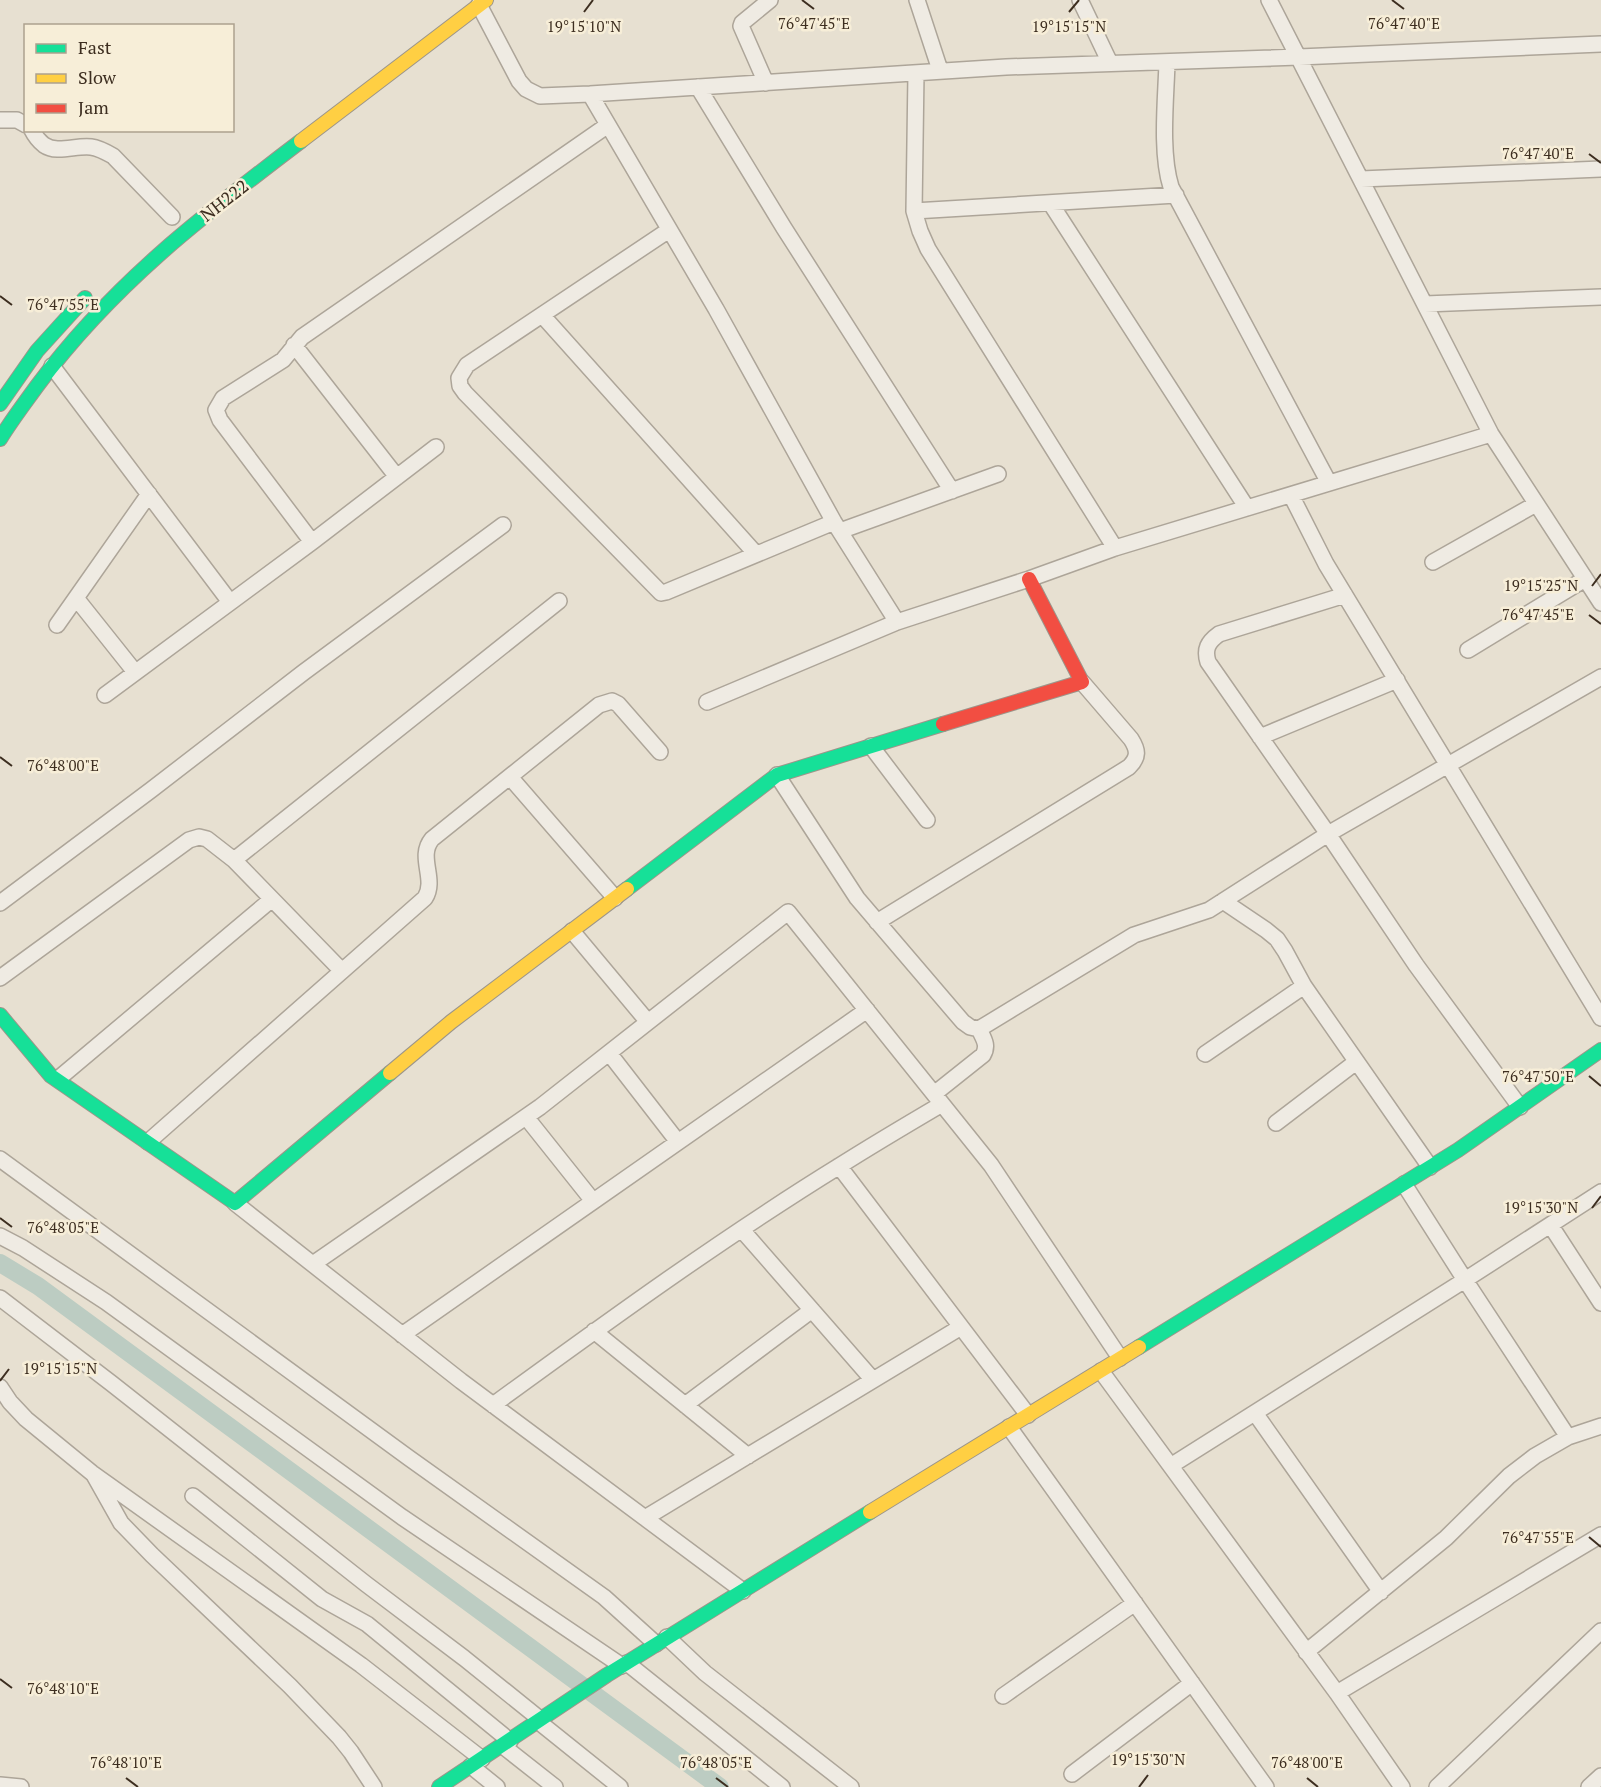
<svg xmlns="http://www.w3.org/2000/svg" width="1601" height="1787" viewBox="0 0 1601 1787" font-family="'PT Serif',serif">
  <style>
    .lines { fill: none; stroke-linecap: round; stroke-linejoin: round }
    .canal { stroke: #bcccc2; stroke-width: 18 }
    .street-casing { stroke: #ada599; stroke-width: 18 }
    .fast-casing { stroke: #9c958a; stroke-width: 16 }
    .slow-casing { stroke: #9c958a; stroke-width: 16 }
    .jam-casing { stroke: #9c958a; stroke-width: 16 }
    .street { stroke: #efebe3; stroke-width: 15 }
    .fast { stroke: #16e098; stroke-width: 14 }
    .slow { stroke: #ffcf43; stroke-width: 14 }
    .jam { stroke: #f24e42; stroke-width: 14 }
    .ticks { fill: none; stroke: #3d2e20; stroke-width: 2 }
    .labels { text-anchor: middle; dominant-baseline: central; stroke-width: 5; stroke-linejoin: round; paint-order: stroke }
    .street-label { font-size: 18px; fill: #3d2e20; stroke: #f7eed8 }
    .ticks-label { font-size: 15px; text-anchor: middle; fill: #3d2e20; stroke: #f7eed8; stroke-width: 5; stroke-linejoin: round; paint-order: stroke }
  </style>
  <rect width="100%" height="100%" fill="#e7e0d1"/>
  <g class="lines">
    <path class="canal" d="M0 1263 38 1286 720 1787"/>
    <defs>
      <path id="street" d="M917 0 940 70
        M1080 0 1110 63
        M1269 0 1491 434 1601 603
        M479 5 519 81 526 89 540 96 590 94 1006 67 1299 57 1601 44
        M1167 62C1166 99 1160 152 1171 187L1329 483
        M916 73 914 211 920 231 928 249 1115 548
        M766 83 741 26 742 23 770 0
        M698 87 784 228 952 491
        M590 94 716 309 834 522 897 622 1029 579 1115 548 1491 434
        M0 120H17L26 125
        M32 130C35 136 39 141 44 145 57 154 76 145 91 147 99 148 106 152 113 156L172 217
        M1361 179 1601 169
        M1051 204 1247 508
        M914 211 1176 195
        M669 230 467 365 459 378 460 386 465 393 661 593 666 592 834 522
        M1425 304 1601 297
        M542 315 756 554
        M294 345 397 477
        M52 366 230 602
        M1291 495 1326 564 1601 1018
        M840 531 998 474
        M312 542 220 420 216 410 223 398 283 360 302 337 608 125
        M1433 562 1536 504
        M1345 595 1219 634C1208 642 1204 649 1208 662L1328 834 1416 965 1520 1107
        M76 598 135 672
        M57 625 149 494
        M1468 650 1585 579
        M105 695 312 542 436 447
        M707 702 897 622
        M1260 737 1397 680
        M871 746 927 820
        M777 775 857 898 963 1022 970 1027 979 1029 1134 935 1209 910 1328 834 1601 677
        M510 777 615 898
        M234 860 559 601
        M1223 901 1266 930 1277 939 1285 951 1304 986 1430 1167
        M0 903 151 790 304 672 503 525
        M877 922 1129 767C1139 757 1138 750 1131 739L1082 682
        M572 931 648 1022
        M0 978 189 840 199 837 207 839 234 860 342 971
        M609 1053 678 1142
        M1205 1054 1304 986
        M58 1079 272 899
        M934 1094 983 1055C989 1045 983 1038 979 1029
        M526 1117 593 1201
        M1276 1123 1356 1062
        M148 1142 425 898C437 879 417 857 432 839L599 705 612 701 618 704 660 752
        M0 1159 409 1458 604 1597 656 1644
        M839 1166 1028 1415
        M1404 1184 1465 1280 1568 1437
        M235 1203 461 1381 743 1591
        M1551 1226 1601 1303
        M742 1230 873 1380
        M0 1236 23 1248 106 1302 402 1517 622 1666
        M313 1264 540 1107 788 912 991 1165 1120 1358
        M0 1298 111 1383 366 1584 464 1658 541 1720
        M594 1331 748 1456
        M402 1335 867 1010
        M1101 1371 1337 1693 1402 1787
        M0 1387 10 1402 26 1419 92 1473 361 1665 482 1759
        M493 1405C607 1322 721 1239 841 1165 874 1144 908 1124 942 1104
        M685 1405 812 1310
        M1255 1413 1381 1592
        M1009 1427 1266 1787
        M1172 1465 1465 1280 1601 1192
        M94 1475 121 1523 152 1555 290 1686 339 1737 351 1752 374 1787
        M193 1496 322 1599 367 1624 510 1741
        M645 1518 961 1327
        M667 1637 705 1673 851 1787
        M1306 1652 1446 1538 1509 1476 1535 1456 1568 1437 1601 1426
        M627 1663 782 1787
        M1337 1693 1601 1535
        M1003 1696 1135 1603
        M539 1722 620 1787
        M503 1746 555 1787
        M471 1766 497 1787
        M1072 1774 1192 1683
        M0 1785 21 1787
        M1437 1787 1601 1631
        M1589 1787 1601 1776"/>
      <path id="fast" d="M0 404 37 351 85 298
        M0 439C11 421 24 404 37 386 112 285 202 216 301 141
        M627 889 777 775 943 724
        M0 1015 51 1076 235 1203 390 1073
        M1139 1347 1458 1150 1601 1050
        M439 1787 607 1675 870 1512"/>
      <path id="slow" d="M301 141 486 0
        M390 1073 451 1022 627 889
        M870 1512 1139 1347"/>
      <path id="jam" d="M943 724 1082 682 1029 579"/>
    </defs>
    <use href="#street" class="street-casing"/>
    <use href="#fast" class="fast-casing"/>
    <use href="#slow" class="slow-casing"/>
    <use href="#jam" class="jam-casing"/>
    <use href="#street" class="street"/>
    <use href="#fast" class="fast"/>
    <use href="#slow" class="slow"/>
    <use href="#jam" class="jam"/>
  </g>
  <path class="ticks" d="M802 0 814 9M1392 0 1404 9M584 12 593 0M1069 12 1079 0M1589 154 1601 163M0 296 12 305M1592 586 1601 574M1589 615 1601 624M0 757 12 766M1589 1076 1601 1086M1592 1208 1601 1196M0 1218 12 1227M0 1381 9 1369M1589 1537 1601 1547M0 1679 12 1688M126 1778 138 1787M716 1778 728 1787M1307 1778 1318 1787M1139 1787 1148 1775"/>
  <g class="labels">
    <g class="street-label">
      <text transform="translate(224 200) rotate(-38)">NH222</text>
    </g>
  </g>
  <g class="ticks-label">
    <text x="814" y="29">76°47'45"E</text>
    <text x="1404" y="29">76°47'40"E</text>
    <text x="584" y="32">19°15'10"N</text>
    <text x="1069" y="32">19°15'15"N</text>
    <text x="1538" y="159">76°47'40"E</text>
    <text x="63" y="310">76°47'55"E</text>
    <text x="1541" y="591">19°15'25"N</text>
    <text x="1538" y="620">76°47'45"E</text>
    <text x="63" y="771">76°48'00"E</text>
    <text x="1538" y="1082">76°47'50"E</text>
    <text x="1541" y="1213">19°15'30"N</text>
    <text x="63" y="1233">76°48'05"E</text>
    <text x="60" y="1374">19°15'15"N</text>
    <text x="1538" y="1543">76°47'55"E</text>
    <text x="63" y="1694">76°48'10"E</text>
    <text x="1148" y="1765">19°15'30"N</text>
    <text x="126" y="1768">76°48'10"E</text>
    <text x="716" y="1768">76°48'05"E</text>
    <text x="1307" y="1768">76°48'00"E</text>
  </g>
  <rect x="24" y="24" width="210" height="108" fill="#f7eed8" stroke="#ada18e" stroke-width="1.5"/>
  <rect x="36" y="44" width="30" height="9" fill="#16e098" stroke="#ada18e" stroke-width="1.5"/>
  <text x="78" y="54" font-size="18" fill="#3d2e20">Fast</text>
  <rect x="36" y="74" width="30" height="9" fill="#ffcf43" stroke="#ada18e" stroke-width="1.5"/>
  <text x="78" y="84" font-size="18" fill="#3d2e20">Slow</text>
  <rect x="36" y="104" width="30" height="9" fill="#f24e42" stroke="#ada18e" stroke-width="1.5"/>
  <text x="78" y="114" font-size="18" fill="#3d2e20">Jam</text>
</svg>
